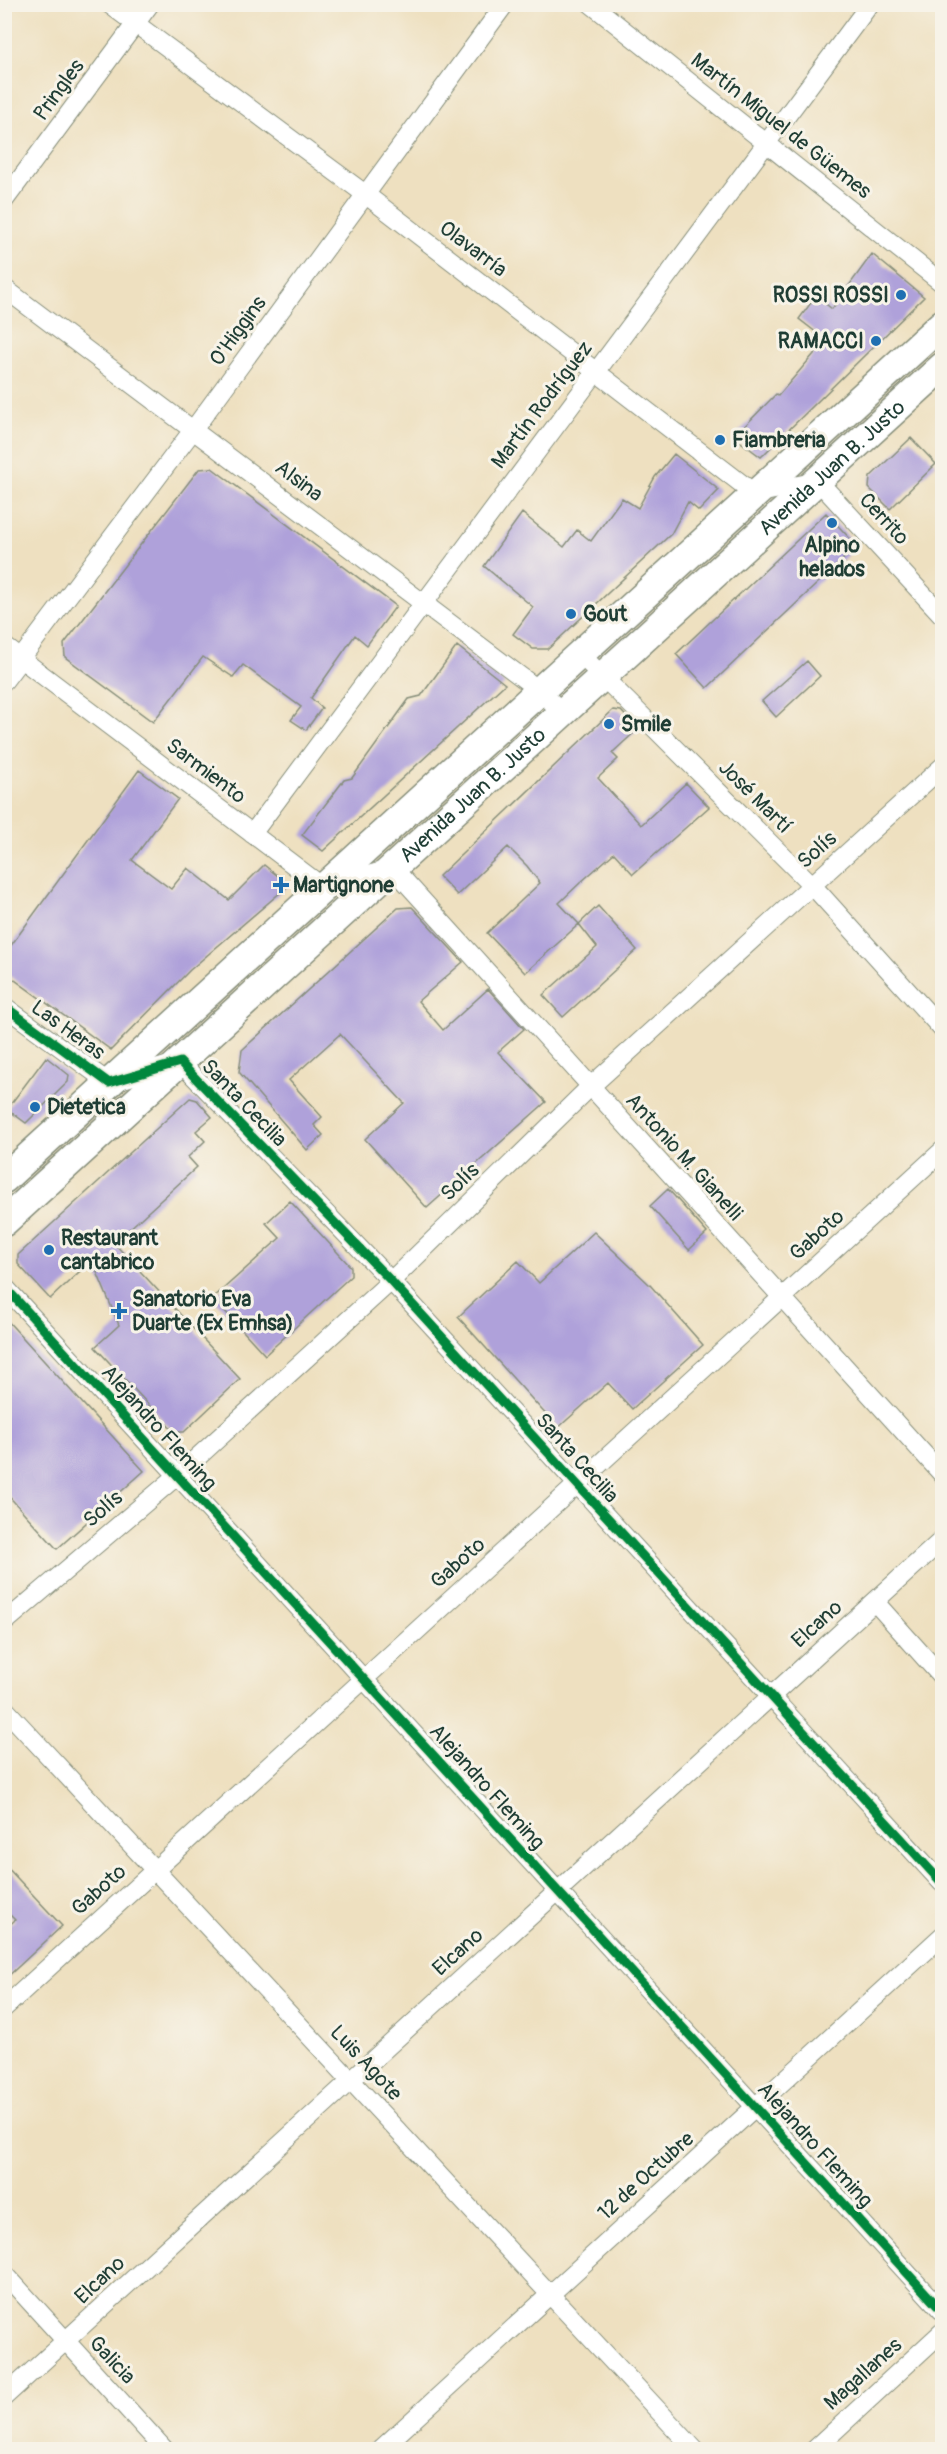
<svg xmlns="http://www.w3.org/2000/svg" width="947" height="2454" viewBox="0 0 947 2454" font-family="Pangolin,sans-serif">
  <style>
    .building { fill: #afa1da }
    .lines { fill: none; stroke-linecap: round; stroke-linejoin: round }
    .street-casing { stroke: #868e7a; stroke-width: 20 }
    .primary-casing { stroke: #868e7a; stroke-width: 31 }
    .street { stroke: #fff; stroke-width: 18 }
    .primary { stroke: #fff; stroke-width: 28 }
    .cycleway-casing { stroke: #f7f3e8; stroke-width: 13 }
    .cycleway { stroke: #00873e; stroke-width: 9 }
    .poi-dot { fill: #1f6fb2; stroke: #f7f3e8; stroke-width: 2 }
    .labels { text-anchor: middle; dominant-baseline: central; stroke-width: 6; stroke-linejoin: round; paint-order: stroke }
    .street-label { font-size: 21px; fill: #1f3d34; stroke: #f7f3e8 }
    .poi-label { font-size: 21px; font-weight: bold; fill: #1f3d34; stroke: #f7f3e8; text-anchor: start }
  </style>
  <rect width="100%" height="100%" fill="#f7f3e8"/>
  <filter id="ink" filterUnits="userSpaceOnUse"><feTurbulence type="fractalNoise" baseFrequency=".0167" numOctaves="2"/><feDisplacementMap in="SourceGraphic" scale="12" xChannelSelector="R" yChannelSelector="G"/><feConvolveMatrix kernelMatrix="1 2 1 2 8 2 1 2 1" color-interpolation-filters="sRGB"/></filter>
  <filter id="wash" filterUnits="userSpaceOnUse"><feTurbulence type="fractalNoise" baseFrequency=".008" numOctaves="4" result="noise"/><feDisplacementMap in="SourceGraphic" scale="24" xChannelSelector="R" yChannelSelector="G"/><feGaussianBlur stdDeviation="1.35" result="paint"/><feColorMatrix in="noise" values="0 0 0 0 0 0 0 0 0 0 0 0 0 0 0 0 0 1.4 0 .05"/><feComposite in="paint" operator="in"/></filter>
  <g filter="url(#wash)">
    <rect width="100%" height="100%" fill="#eee0c0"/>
    <g id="blocks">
      <path class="building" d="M872 254 924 297 761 457 734 437 776 394 778 396 826 340 799 319 816 296 832 309Z
        M911 438 936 464 890 509 869 488 870 477Z
        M674 454 719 490 699 511 688 502 671 534 548 649H533L513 634 533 607 484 566 522 513 564 547 577 530 591 541 622 498 638 508 655 477Z
        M212 468 396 606 367 645 355 635 311 698 322 708 306 730 291 720 301 707 243 665 233 677 203 657 153 722 65 657 64 644 199 469Z
        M826 513 857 546 707 688 676 654Z
        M457 646 505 684 323 851 302 835 344 780 352 778 409 699 421 696Z
        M807 661 820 676 776 717 762 701Z
        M613 710 621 711 638 729 612 753 618 759 598 778 641 825 686 783 709 807 633 874 614 853 581 882 559 903 579 924 525 973 487 933 540 883 527 866 508 847 457 895 439 876Z
        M139 770 178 799 132 860 171 889 188 868 229 900 264 865 289 885 190 970 111 1050 4 972V955Z
        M598 906 637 950 563 1017 543 995 597 947 579 924Z
        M412 907 463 962 418 1001 443 1030 488 989 524 1029 498 1052 546 1102 427 1208 365 1139 404 1103 340 1034 289 1080 322 1117 314 1125 323 1135 307 1150 239 1072 242 1050 398 908Z
        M46 1057 69 1075 68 1082 26 1123 7 1109Z
        M190 1098 197 1100 212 1117 196 1131 205 1141 188 1157 197 1167 114 1243 240 1379 184 1432H174L95 1347 119 1325 92 1260 50 1299 18 1264V1255Z
        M668 1189 707 1233 689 1250 650 1206Z
        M290 1201 351 1267V1276L265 1355 213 1298 280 1238 266 1223Z
        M594 1232 650 1285 703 1345 632 1409 608 1383 558 1428 458 1317 518 1261 539 1283Z
        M4 1317 144 1471 57 1549 4 1491Z
        M4 1864 62 1926 4 1980V1930L15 1920 4 1909Z"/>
    </g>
  </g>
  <g filter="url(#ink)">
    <use href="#blocks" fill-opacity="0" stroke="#868e7a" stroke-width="1.5"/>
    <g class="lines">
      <defs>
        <path id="street" d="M109 4 365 194 755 494 818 481 942 615
          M591 4 942 283
          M4 201 150 4
          M4 288 540 691 563 713
          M4 646 324 888 393 868 942 1474
          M580 654 812 885 942 1029
          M4 681 193 430 505 4
          M252 834 870 4
          M4 1006 109 1083 180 1062 391 1281 942 1883
          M4 1286 942 2311
          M875 1602 942 1677
          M4 1623 178 1475 391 1281 590 1087 942 767
          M4 1708 695 2450
          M4 2008 942 1151
          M4 2273 165 2450
          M4 2397 942 1540
          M380 2450 942 1936
          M814 2450 942 2332"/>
        <g id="primary">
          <path d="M4 1179 942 324"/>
          <path id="s1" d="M4 1222 942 367"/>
        </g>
      </defs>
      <use href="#street" class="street-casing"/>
      <use href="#primary" class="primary-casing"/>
      <use href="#street" class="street"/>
      <use href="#primary" class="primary"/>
      <defs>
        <path id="cycleway" d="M4 1006 109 1083 180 1062 391 1281 942 1883
          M4 1286 942 2311"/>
      </defs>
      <use href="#cycleway" class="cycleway-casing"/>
      <use href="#cycleway" class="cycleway"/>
    </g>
  </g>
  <g class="poi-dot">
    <circle cx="901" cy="295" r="6"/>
    <circle cx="876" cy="341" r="6"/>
    <circle cx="720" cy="440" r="6"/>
    <circle cx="832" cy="523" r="6"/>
    <circle cx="571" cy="614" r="6"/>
    <circle cx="609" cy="724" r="6"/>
    <path d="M278 876h6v6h6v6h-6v6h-6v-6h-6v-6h6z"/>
    <circle cx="35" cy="1107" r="6"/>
    <circle cx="49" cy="1250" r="6"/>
    <path d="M116 1302h6v6h6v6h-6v6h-6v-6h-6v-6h6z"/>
  </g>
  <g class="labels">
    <g class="street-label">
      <text transform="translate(59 90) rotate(-54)">Pringles</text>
      <text transform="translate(781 126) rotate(38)">Martín Miguel de Güemes</text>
      <text transform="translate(473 249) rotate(37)">Olavarría</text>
      <text transform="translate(238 331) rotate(-54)">O'Higgins</text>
      <text transform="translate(542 405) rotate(-53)">Martín Rodríguez</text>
      <text stroke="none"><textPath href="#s1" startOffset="1120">Avenida Juan B. Justo</textPath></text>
      <text transform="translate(299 481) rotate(37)">Alsina</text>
      <text transform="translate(884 519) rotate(47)">Cerrito</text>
      <text transform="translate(206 771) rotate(37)">Sarmiento</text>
      <text stroke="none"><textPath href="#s1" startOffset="634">Avenida Juan B. Justo</textPath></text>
      <text transform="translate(755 797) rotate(45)">José Martí</text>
      <text transform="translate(817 850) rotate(-42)">Solís</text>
      <text transform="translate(68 1030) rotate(36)">Las Heras</text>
      <text transform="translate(244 1103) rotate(46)">Santa Cecilia</text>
      <text transform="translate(684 1157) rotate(48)">Antonio M. Gianelli</text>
      <text transform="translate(460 1182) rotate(-44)">Solís</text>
      <text transform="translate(817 1235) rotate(-42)">Gaboto</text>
      <text transform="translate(159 1428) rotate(48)">Alejandro Fleming</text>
      <text transform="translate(577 1458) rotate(48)">Santa Cecilia</text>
      <text transform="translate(103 1509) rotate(-41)">Solís</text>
      <text transform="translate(458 1563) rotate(-42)">Gaboto</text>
      <text transform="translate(817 1624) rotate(-42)">Elcano</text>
      <text transform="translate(487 1787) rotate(48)">Alejandro Fleming</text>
      <text transform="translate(99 1890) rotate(-42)">Gaboto</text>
      <text transform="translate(458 1952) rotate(-42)">Elcano</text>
      <text transform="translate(366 2063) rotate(47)">Luis Agote</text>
      <text transform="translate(815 2145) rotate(48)">Alejandro Fleming</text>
      <text transform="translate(646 2176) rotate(-42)">12 de Octubre</text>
      <text transform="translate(100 2280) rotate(-43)">Elcano</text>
      <text transform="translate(112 2360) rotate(47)">Galicia</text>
      <text transform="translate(863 2374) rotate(-42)">Magallanes</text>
    </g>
    <g class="poi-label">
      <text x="889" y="295" text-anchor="end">ROSSI ROSSI</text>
      <text x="864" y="341" text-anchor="end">RAMACCI</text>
      <text x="732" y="440">Fiambreria</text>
      <text x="832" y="545" text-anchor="middle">Alpino<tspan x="832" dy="24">helados</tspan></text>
      <text x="583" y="614">Gout</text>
      <text x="621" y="724">Smile</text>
      <text x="293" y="885">Martignone</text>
      <text x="47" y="1107">Dietetica</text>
      <text x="61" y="1238">Restaurant<tspan x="61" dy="24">cantabrico</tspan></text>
      <text x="132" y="1299">Sanatorio Eva<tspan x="132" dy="24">Duarte (Ex Emhsa)</tspan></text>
    </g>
  </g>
  <rect width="947" height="2454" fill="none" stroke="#f7f3e8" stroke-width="24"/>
</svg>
